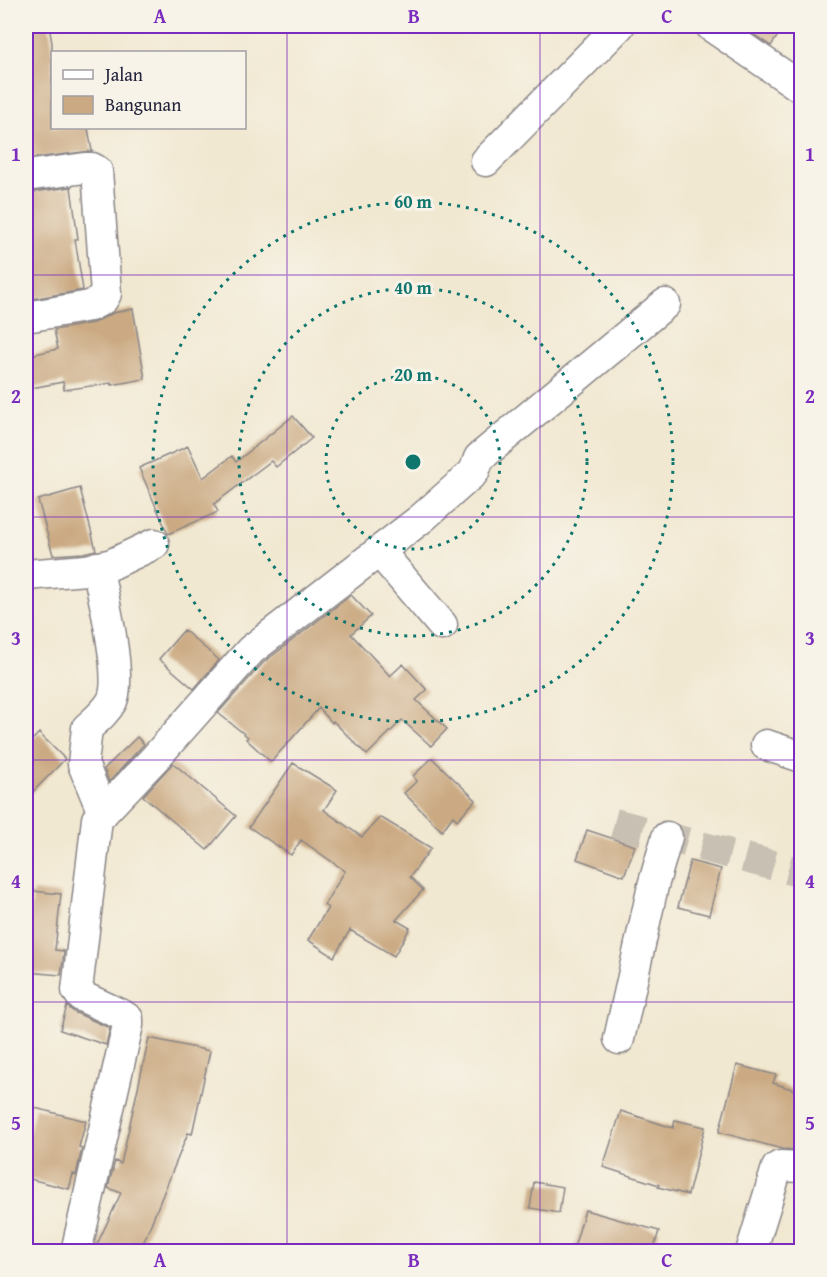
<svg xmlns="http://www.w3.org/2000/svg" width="827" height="1277" viewBox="0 0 827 1277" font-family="'Gentium Book Plus',serif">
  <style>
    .building { fill: #cbaa83 }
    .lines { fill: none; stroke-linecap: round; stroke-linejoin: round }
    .minor-tunnel { stroke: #c8c0b3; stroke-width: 30; stroke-dasharray: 30 15; stroke-linecap: butt }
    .minor-casing { stroke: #8a8586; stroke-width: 33 }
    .minor { stroke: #fff; stroke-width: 30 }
    .grid { fill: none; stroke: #7b2cbf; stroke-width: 1.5; stroke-opacity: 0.55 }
    .ring { fill: none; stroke: #0f766e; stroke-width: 3; stroke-dasharray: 3 6 }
    .centre { fill: #0f766e; stroke: #f7f3e8; stroke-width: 3 }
    .ring-label { font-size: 18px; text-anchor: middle; font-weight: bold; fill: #0f766e; stroke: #f7f3e8; stroke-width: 6; stroke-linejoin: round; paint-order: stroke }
    .neatline { fill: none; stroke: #7b2cbf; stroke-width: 2 }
    .grid-label { font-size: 20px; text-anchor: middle; font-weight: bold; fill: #7b2cbf }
  </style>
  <rect width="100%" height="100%" fill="#f7f3e8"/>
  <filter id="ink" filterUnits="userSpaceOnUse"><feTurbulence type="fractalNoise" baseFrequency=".0167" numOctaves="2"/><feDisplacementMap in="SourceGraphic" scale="12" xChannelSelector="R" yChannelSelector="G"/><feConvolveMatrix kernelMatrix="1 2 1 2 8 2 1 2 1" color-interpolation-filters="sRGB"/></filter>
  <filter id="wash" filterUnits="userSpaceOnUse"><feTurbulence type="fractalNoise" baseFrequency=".008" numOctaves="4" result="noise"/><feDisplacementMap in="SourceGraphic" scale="24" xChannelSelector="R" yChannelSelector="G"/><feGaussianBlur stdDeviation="1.35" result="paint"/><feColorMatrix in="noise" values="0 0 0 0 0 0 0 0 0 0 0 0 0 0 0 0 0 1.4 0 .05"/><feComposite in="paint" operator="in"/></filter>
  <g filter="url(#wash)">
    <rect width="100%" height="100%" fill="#f1e8d1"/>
    <g id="blocks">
      <path class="building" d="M49 26 52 43V128H88L92 151 26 159V30Z
        M741 26H784L771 46Z
        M71 187 78 239H75L83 290 26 300V193Z
        M133 309 145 379 111 385V383L64 390 63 382 26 389V356L58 349 54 330 93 323 113 313Z
        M293 416 312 438 276 467 271 461 214 504 218 512 168 534 139 468 188 446 203 478 232 456 236 462Z
        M80 488 96 550 83 553 53 555 38 500Z
        M351 595 371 616 351 634 390 676 403 664 427 690 416 700 447 729 431 746 402 720 367 755 333 721 332 723 319 708 271 762 246 739 248 737 218 713 263 663Z
        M184 630 219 660 194 689 159 659Z
        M39 733 65 759 26 799V746Z
        M137 737 144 744 109 782 104 769Z
        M432 758 476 800 457 820 453 816 442 831 404 793 417 781 413 776Z
        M173 763 236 816 207 850 143 796Z
        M293 763 337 790 324 810 362 837 380 817 431 848 410 877 423 890 396 920 410 928 394 956 350 930 334 957 308 940 328 908 324 905 345 871 301 840 291 855 249 827Z
        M587 830 635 846 624 876 577 859Z
        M690 861 721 869 709 915 678 907Z
        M33 891 61 894 55 950 64 951 61 975 26 972V948H27Z
        M67 1006 74 1012 110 1028 106 1045 60 1030Z
        M149 1038 210 1051 192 1134 188 1133 140 1251H94L121 1193 108 1188 115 1161 121 1164Z
        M737 1065 776 1075 773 1083 801 1092V1150L782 1149 719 1132Z
        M35 1108 86 1121 79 1147 82 1148 76 1175 73 1174 69 1189 26 1178V1146Z
        M621 1111 673 1128 675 1120 705 1127 688 1195 658 1187 659 1185 603 1167Z
        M534 1182 563 1187 559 1213 530 1208Z
        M585 1210 659 1231 653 1251H573Z"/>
    </g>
  </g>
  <g filter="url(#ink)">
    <use href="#blocks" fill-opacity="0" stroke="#8a8586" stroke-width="1.5"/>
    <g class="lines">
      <path class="minor-tunnel" d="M614 823 802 873"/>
      <defs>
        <path id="minor" d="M711 26 802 88
          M486 161 619 26
          M26 176 85 168H92L97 171 106 294 103 299 90 306 26 317
          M379 551 442 625
          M97 567C103 594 123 678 112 701 106 712 96 720 87 728L83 764 103 813
          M26 575 86 570 112 564 154 544
          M766 745 802 757
          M619 1039 653 886 667 837
          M76 1252 128 1025V1019L122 1015 81 996 77 990 97 819 155 758 251 650 422 518 474 472 479 458 665 304
          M751 1252 777 1168 780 1166 802 1167"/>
      </defs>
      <use href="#minor" class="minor-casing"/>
      <use href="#minor" class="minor"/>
    </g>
  </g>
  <path class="grid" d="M287 26V1252M540 26V1252M26 275H802M26 517H802M26 760H802M26 1002H802"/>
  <g class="ring">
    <circle cx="413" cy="462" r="87"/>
    <circle cx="413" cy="462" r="174"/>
    <circle cx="413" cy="462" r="260"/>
  </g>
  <circle cx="413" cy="462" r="9" class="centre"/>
  <g class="ring-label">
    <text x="413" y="208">60 m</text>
    <text x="413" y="294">40 m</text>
    <text x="413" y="381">20 m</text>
  </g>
  <rect width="827" height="1277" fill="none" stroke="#f7f3e8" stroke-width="66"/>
  <rect x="51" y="51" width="195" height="78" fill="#f7f3e8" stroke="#a29fa3" stroke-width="1.5"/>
  <rect x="63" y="70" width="30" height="9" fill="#ffffff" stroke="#a29fa3" stroke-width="1.5"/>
  <text x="105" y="81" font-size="18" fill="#22223b">Jalan</text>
  <rect x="63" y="96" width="30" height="18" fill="#cbaa83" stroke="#a29fa3" stroke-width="1.5"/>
  <text x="105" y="111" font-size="18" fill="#22223b">Bangunan</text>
  <rect x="33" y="33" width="761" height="1211" class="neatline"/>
  <g class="grid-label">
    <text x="160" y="23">A</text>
    <text x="414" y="23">B</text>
    <text x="667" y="23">C</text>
    <text x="16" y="161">1</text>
    <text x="810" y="161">1</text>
    <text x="16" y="403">2</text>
    <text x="810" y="403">2</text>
    <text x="16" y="645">3</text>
    <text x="810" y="645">3</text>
    <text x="16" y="888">4</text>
    <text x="810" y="888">4</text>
    <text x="16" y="1130">5</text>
    <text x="810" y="1130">5</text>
    <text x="160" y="1267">A</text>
    <text x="414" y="1267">B</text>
    <text x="667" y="1267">C</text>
  </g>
</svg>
